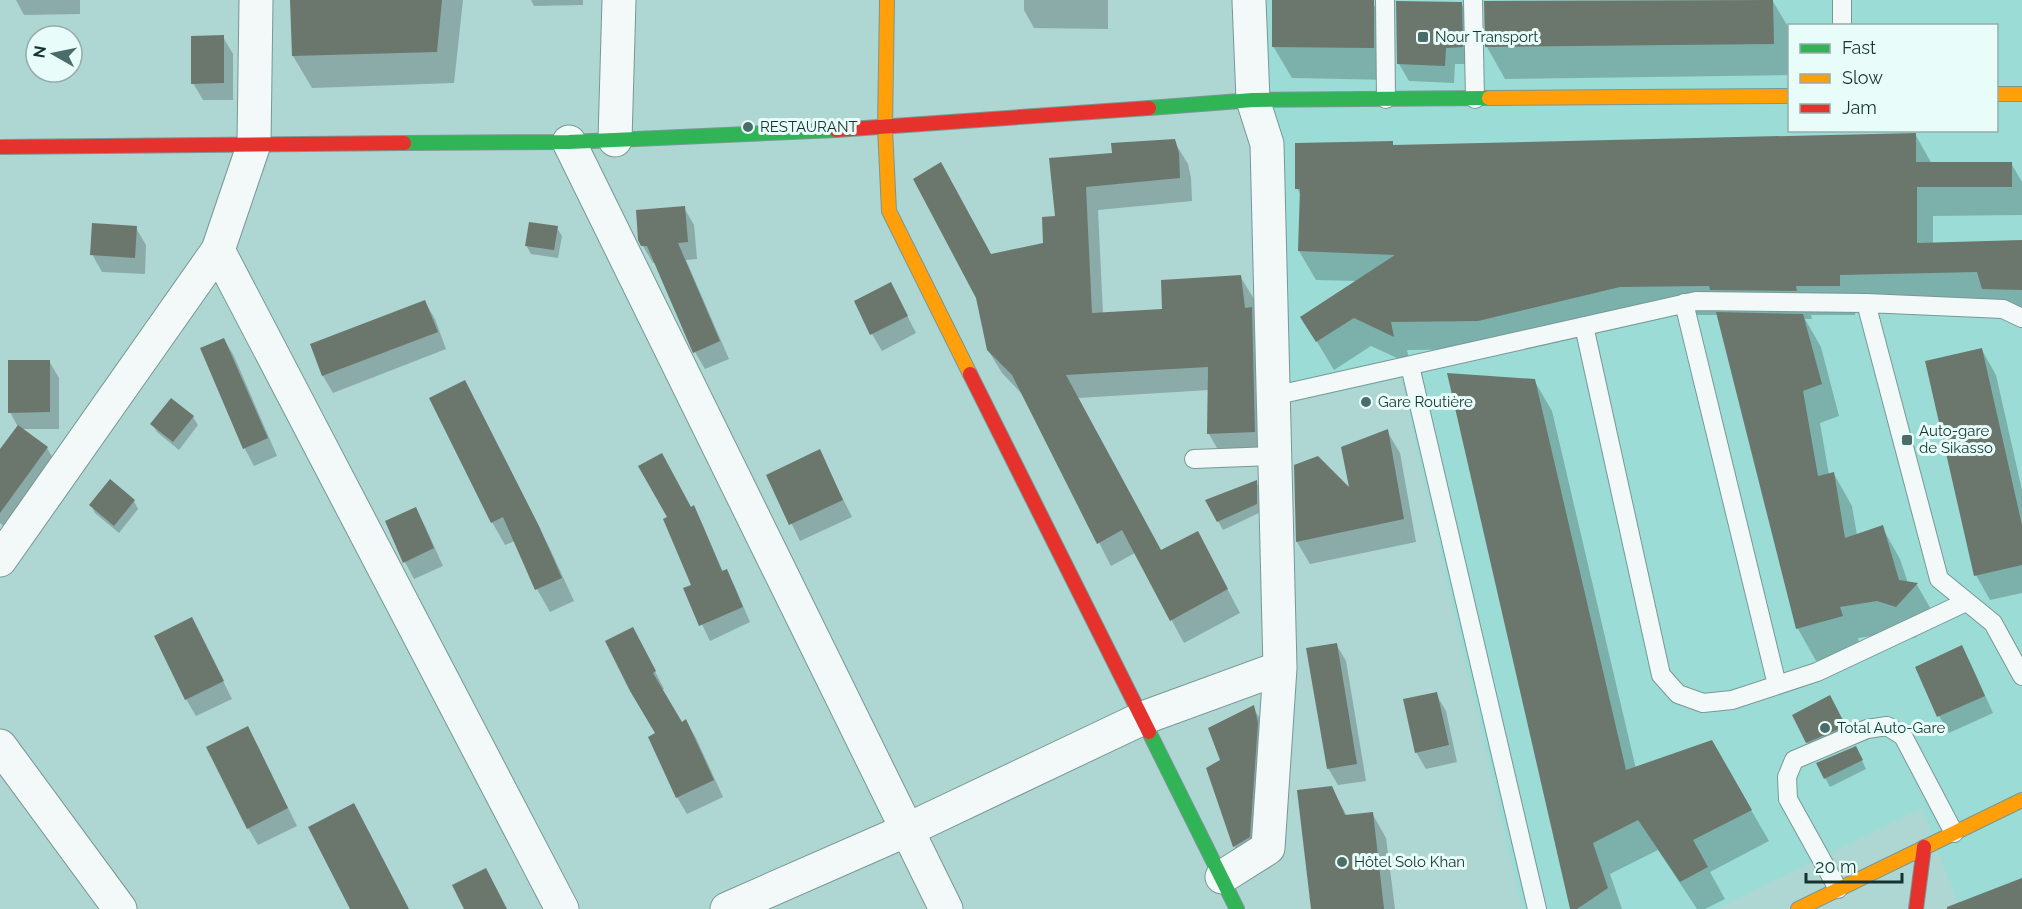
<svg xmlns="http://www.w3.org/2000/svg" width="2022" height="909" viewBox="0 0 2022 909" font-family="Raleway,sans-serif">
  <style>
    .built { fill: #9bddd6; fill-rule: evenodd }
    .shadow { fill: #0003 }
    .building { fill: #6b776d }
    .lines { fill: none; stroke-linecap: round; stroke-linejoin: round }
    .lane-casing { stroke: #779895; stroke-width: 20 }
    .street-casing { stroke: #779895; stroke-width: 35 }
    .fast-casing { stroke: #779895; stroke-width: 16 }
    .slow-casing { stroke: #779895; stroke-width: 16 }
    .jam-casing { stroke: #779895; stroke-width: 16 }
    .lane { stroke: #f3f9f8; stroke-width: 18 }
    .street { stroke: #f3f9f8; stroke-width: 33 }
    .fast { stroke: #30b455; stroke-width: 14 }
    .slow { stroke: #ff9f0a; stroke-width: 14 }
    .jam { stroke: #e5322d; stroke-width: 14 }
    .poi-dot { fill: #4b6d69; stroke: #e8fdfa; stroke-width: 2 }
    .labels { text-anchor: middle; dominant-baseline: central; stroke-width: 6; stroke-linejoin: round; paint-order: stroke }
    .poi-label { font-size: 15px; fill: #153431; stroke: #e8fdfa; text-anchor: start }
  </style>
  <rect width="100%" height="100%" fill="#aed6d2"/>
  <path class="built" d="M1266 0H2022V909L1958 904 1922 808 1717 909H1522L1401 379 1280 404ZM1790 26H1996V130H1790Z"/>
  <path class="shadow" d="M16 0H80V14L24 15Z
    M291 0H463L454 83 312 88 293 56Z
    M531 0H583V5L534 6Z
    M1024 0H1108V29L1034 28 1024 10Z
    M1274 0H1371L1391 34 1392 80 1292 78 1273 46Z
    M1772 0 1790 30V75L1505 79 1487 47Z
    M1461 3 1471 20 1472 64H1455L1454 83 1409 81 1399 64Z
    M223 37 233 54V100H203L193 83Z
    M1915 134 1932 164 2011 163 2022 182V215L1933 216V244L2022 242V318L1856 304 1855 315H1811L1812 319H1805L1821 347 1839 416 1820 423 1829 475 1834 474 1852 506 1857 535 1882 527 1900 559 1908 583 1917 585 1935 616 1915 638 1896 633 1858 638 1860 648 1816 661 1798 629 1718 315H1637L1495 349 1407 350 1410 364 1371 346 1334 370 1302 317 1357 281 1316 280 1299 251 1301 196 1297 188 1392 143 1395 147Z
    M1174 141 1188 164 1191 178 1192 201 1098 210 1103 314 1164 311 1240 276 1254 299 1268 454 1222 457 1209 434V390L1078 398 1161 552 1210 556 1240 613 1184 643 1135 553 1111 566 1023 395 1002 373 988 350 991 256 1044 244 1056 218 1114 155Z
    M684 208 694 225 697 259 686 260 729 359 705 369 695 352 656 263H653L643 246Z
    M136 228 146 245 145 274 102 272 92 254Z
    M557 228 562 236 558 258 531 254 526 245Z
    M891 284 916 333 882 351 872 334Z
    M425 302 435 319 446 349 333 393 323 376 312 345Z
    M224 339 234 356 277 456 254 466 245 449 202 349Z
    M1982 350 1996 375 2022 490V593L1990 600 1976 575Z
    M49 361 59 378V429H21L47 448 57 465 9 530 0 523V451L18 427 10 412Z
    M1534 380 1552 411 1636 769 1712 742 1769 841 1710 872 1725 899 1705 909H1697L1658 850 1610 874 1622 909H1572Z
    M465 382 551 551 574 601 550 612 537 589 515 541 505 545 492 522Z
    M193 417 198 425 179 450 157 432 152 424Z
    M1387 431 1400 453 1416 542 1310 564 1297 542 1351 491Z
    M819 451 852 517 800 541 768 475Z
    M1256 482 1261 490V512L1223 530 1207 501Z
    M134 501 138 509 119 533 95 513 91 505Z
    M693 507 702 523 723 572 726 571 735 587 750 622 710 641 685 589 693 585 690 508Z
    M416 509 425 526 443 566 414 579 405 562Z
    M192 619 232 699 196 716 186 699Z
    M1336 644 1346 661 1366 781 1338 785 1328 768Z
    M642 646 664 689 661 690 682 724 686 721 696 738 723 797 687 814 677 797 656 734Z
    M1962 647 1971 664 1993 713 1949 733 1939 716 1917 668Z
    M1436 694 1446 711 1457 762 1426 769 1416 752Z
    M1834 705 1849 734 1812 750 1807 742Z
    M1253 707 1268 732 1248 871 1234 846 1221 761Z
    M257 745 297 826 258 845 248 828Z
    M1860 756 1866 769 1830 787 1818 764Z
    M1331 787 1347 816 1372 813 1386 838 1395 909H1313Z"/>
  <path class="building" d="M290 0H442L437 52 292 56Z
    M1272 0H1374V48L1272 47Z
    M1773 0 1774 44 1485 47 1484 1Z
    M1396 1 1462 2 1463 47 1446 48 1445 66 1397 64Z
    M224 35V83L191 84V36Z
    M1916 133V162H2012V187H1917V243L2022 240V290L1982 289 1977 272 1840 275V286H1796L1797 291 1710 290 1709 286 1620 287 1478 321 1391 322 1394 337 1354 318 1316 342 1300 317 1395 255 1298 251 1300 189H1295V143L1393 141V145Z
    M1175 139 1179 153 1180 178 1086 187 1092 313 1162 309 1161 280 1241 275 1245 308 1252 307 1255 432 1207 434 1208 367 1066 375 1161 550 1198 531 1228 589 1170 621 1122 530 1097 544 1012 375 987 350 976 298 913 179 941 162 991 254 1043 243 1042 217 1055 216 1049 158 1112 153 1111 143Z
    M685 206 688 242 678 243 720 341 693 353 647 246H641L638 240 636 210Z
    M529 222 558 226 554 250 525 246Z
    M92 223 137 226 135 258 90 255Z
    M891 282 908 316 870 335 854 301Z
    M425 300 438 332 322 376 310 344Z
    M1716 312 1803 314 1822 384 1803 391 1818 476 1834 472 1845 538 1883 525 1899 580 1918 583 1896 607 1877 601 1840 607 1843 616 1796 629Z
    M224 338 268 438 243 449 200 348Z
    M1982 348 2022 525V565L1974 576 1925 361Z
    M8 360H50V412L8 413Z
    M1447 373 1535 379 1626 770 1712 740 1752 810 1693 840 1708 867 1680 882 1638 820 1593 843 1608 888 1577 909H1570Z
    M465 380 539 526 562 578 535 590 503 517 491 523 429 398Z
    M171 398 194 416 173 442 150 424Z
    M18 425 48 447 0 513V449Z
    M1388 429 1404 519 1296 542 1294 465 1318 456 1349 487 1341 447Z
    M820 449 843 500 789 525 766 475Z
    M662 453 691 507 694 505 722 571 727 569 743 607 699 626 683 588 691 585 663 519 667 517 638 466Z
    M110 479 135 500 114 526 89 505Z
    M1257 480V504L1217 522 1205 500Z
    M416 507 434 548 403 563 385 521Z
    M192 617 224 681 185 700 154 636Z
    M633 627 656 671 653 673 682 722 686 719 714 780 676 798 648 737 655 733 630 691 605 641Z
    M1337 643 1357 764 1327 769 1306 648Z
    M1962 645 1985 696 1937 717 1915 667Z
    M1437 692 1449 745 1415 753 1403 699Z
    M1830 695 1846 726 1806 743 1792 715Z
    M1254 705 1258 723 1250 837 1233 847 1206 768 1220 760 1208 728Z
    M248 726 288 808 247 829 206 747Z
    M1856 746 1863 760 1824 779 1816 763Z
    M1332 786 1345 815 1373 812 1384 909H1311L1297 790Z
    M354 803 409 909H350L308 827Z
    M486 868 507 909H464L452 885Z
    M2022 878V909H1947V907Z"/>
  <g class="lines">
    <defs>
      <path id="lane" d="M1385 0 1386 99
        M1473 0 1475 99
        M1842 0V26
        M1684 303 1777 685
        M1866 303 1939 579 1993 623 2022 676
        M1584 326 1661 675 1678 694 1703 703 1732 700 1817 672 1966 602
        M1410 366 1537 909
        M1273 396 1696 301 1866 303 2003 309 2022 318
        M1194 459 1275 456
        M1838 889 1788 799 1787 777 1794 760 1867 729 1887 726 1903 736 1954 833"/>
      <path id="street" d="M615 140 619 0
        M569 142 946 909
        M218 250 562 909
        M0 560 218 250 254 144 256 0
        M0 746 120 909
        M1222 877 1268 848 1280 668 1267 144 1253 100 1249 0
        M727 909 907 830 1143 718 1280 668"/>
      <path id="fast" d="M1149 108 1253 100 1489 98
        M404 143 569 142 836 130
        M1149 732 1237 909"/>
      <path id="slow" d="M887 0 885 128 889 211 970 374
        M1996 94H2022
        M1489 98 1790 96
        M1798 909 2022 800"/>
      <path id="jam" d="M836 130 1149 108
        M0 147 404 143
        M970 374 1149 732
        M1916 909 1924 847"/>
    </defs>
    <use href="#lane" class="lane-casing"/>
    <use href="#street" class="street-casing"/>
    <use href="#fast" class="fast-casing"/>
    <use href="#slow" class="slow-casing"/>
    <use href="#jam" class="jam-casing"/>
    <use href="#lane" class="lane"/>
    <use href="#street" class="street"/>
    <use href="#fast" class="fast"/>
    <use href="#slow" class="slow"/>
    <use href="#jam" class="jam"/>
  </g>
  <g class="poi-dot">
    <rect x="1417" y="31" width="12" height="12" rx="3"/>
    <circle cx="748" cy="127" r="6"/>
    <circle cx="1366" cy="402" r="6"/>
    <rect x="1901" y="434" width="12" height="12" rx="3"/>
    <circle cx="1825" cy="728" r="6"/>
    <circle cx="1342" cy="862" r="6"/>
  </g>
  <g class="labels">
    <g class="poi-label">
      <text x="1435" y="37">Nour Transport</text>
      <text x="760" y="127">RESTAURANT</text>
      <text x="1378" y="402">Gare Routière</text>
      <text x="1919" y="431">Auto-gare<tspan x="1919" dy="17">de Sikasso</tspan></text>
      <text x="1837" y="728">Total Auto-Gare</text>
      <text x="1354" y="862">Hôtel Solo Khan</text>
    </g>
  </g>
  <rect x="1788" y="24" width="210" height="108" fill="#e8fdfa" stroke="#94adaa" stroke-width="1.5"/>
  <rect x="1800" y="44" width="30" height="9" fill="#30b455" stroke="#94adaa" stroke-width="1.5"/>
  <text x="1842" y="54" font-size="18" fill="#153431">Fast</text>
  <rect x="1800" y="74" width="30" height="9" fill="#ff9f0a" stroke="#94adaa" stroke-width="1.5"/>
  <text x="1842" y="84" font-size="18" fill="#153431">Slow</text>
  <rect x="1800" y="104" width="30" height="9" fill="#e5322d" stroke="#94adaa" stroke-width="1.5"/>
  <text x="1842" y="114" font-size="18" fill="#153431">Jam</text>
  <g transform="translate(54 54) rotate(279)"><circle r="28" fill="#e8fdfa" stroke="#94adaa" stroke-width="1.5"/>
  <path d="M0-4.5L10 22L0 15L-10 22Z" fill="#4b6d69"/>
  <text y="-9" font-size="16" font-weight="bold" text-anchor="middle" fill="#153431">N</text>
  </g>
  <path d="M1806 873v9h96v-9" fill="none" stroke="#153431" stroke-width="3"/>
  <text x="1815" y="873" font-size="18" fill="#153431" stroke="#e8fdfa" stroke-width="4.5" paint-order="stroke">20 m</text>
</svg>
